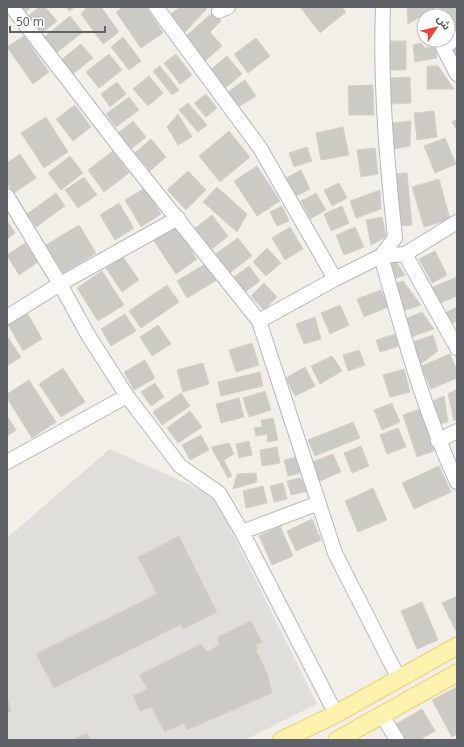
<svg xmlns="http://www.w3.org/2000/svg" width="464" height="747" viewBox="0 0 464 747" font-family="'Noto Sans','Noto Sans Arabic',sans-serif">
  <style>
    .industrial { fill: #e0deda }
    .building { fill: #cccac5; stroke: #d6d1c6 }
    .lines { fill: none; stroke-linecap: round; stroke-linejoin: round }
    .minor-casing { stroke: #b5b8bc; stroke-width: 16 }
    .major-casing { stroke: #f2c960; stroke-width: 19 }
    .minor { stroke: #fff; stroke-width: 14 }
    .major { stroke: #fff2af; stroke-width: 17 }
  </style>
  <rect width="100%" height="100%" fill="#f1efe8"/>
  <path class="industrial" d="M110 449 214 496 317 704 245 740H7V538Z"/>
  <path class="building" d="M21 7H32L25 12Z
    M39 7H45L57 21 41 34 27 17Z
    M66 7H75L69 11Z
    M87 7H101L119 32 103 44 81 14Z
    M123 7H146L163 33 141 48 116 12Z
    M180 7H207L206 10 182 35 171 14Z
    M300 7H342L346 12 320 33Z
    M407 7H433L434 9 408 24Z
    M439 7H456L457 28 452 31 448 24V16H444Z
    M213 12 221 21 210 32 222 46 205 61 184 38Z
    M70 16 83 32 55 54 43 38Z
    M424 26V37L419 29Z
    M24 36 49 72 33 84 7 47Z
    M123 37 141 61 129 70 111 47Z
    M256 38 270 56 248 73 234 54Z
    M426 40H437L430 46Z
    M387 41H406V70H388Z
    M421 43 425 48 436 46 437 58 415 62 413 45Z
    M81 44 93 58 73 74 61 60Z
    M457 46V59L451 49Z
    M109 54 122 70 99 88 86 72Z
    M176 54 192 75 180 84 164 63Z
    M227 56 242 74 225 88 210 70Z
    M160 66 179 90 172 95 153 71Z
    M427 66H438L454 89H427Z
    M149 76 163 93 148 106 133 89Z
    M410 77 411 103 391 104 390 78Z
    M245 80 256 96 237 108 226 93Z
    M117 82 126 94 110 107 101 94Z
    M373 85 374 115H349L348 86Z
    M206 94 217 108 206 117 194 103Z
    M129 97 139 110 116 127 106 114Z
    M188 103 207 125 198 132 179 110Z
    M75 105 91 127 73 141 56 119Z
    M434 111 437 137 417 140 414 113Z
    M178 114 192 137 178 145 167 127Z
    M46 117 68 152 44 168 21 133Z
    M457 119V130L452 122Z
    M133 121 146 137 130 150 117 134Z
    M411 121 410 146 394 149 390 123Z
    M343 127 349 155 321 160 316 133Z
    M229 131 250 157 220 182 199 156Z
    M445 138 456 164 435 173 424 146Z
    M151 139 166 157 150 171 135 153Z
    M307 147 312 161 294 167 289 153Z
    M375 148 378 174 361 177 357 150Z
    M113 151 129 173 104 192 88 170Z
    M20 154 36 178 14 193 7 184V163Z
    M70 156 83 173 61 190 48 173Z
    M257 166 280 201 257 216 234 181Z
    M301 170 310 189 294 197 286 178Z
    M188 171 206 190 186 210 167 190Z
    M407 173 412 225 398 226 393 174Z
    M84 177 97 195 78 208 65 190Z
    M439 179 450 219 424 227 412 187Z
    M339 183 347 198 332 206 324 190Z
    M217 187 247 214 237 232 203 202Z
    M145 188 161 214 141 227 125 200Z
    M380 190 381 209 356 218 350 201Z
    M56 193 65 206 36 227 27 214Z
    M316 193 326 210 310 219 301 201Z
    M119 203 134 228 115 240 100 215Z
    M282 206 289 221 277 226 270 212Z
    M342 206 349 223 331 231 324 214Z
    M212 215 228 236 211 250 195 228Z
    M382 217 386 237 371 245 366 220Z
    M7 221 15 233 7 239Z
    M79 225 96 253 63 273 46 245Z
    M175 226 197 259 176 274 154 241Z
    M290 227 303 249 285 260 272 238Z
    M355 227 364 247 344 255 336 235Z
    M238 238 252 256 228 274 214 255Z
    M25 243 38 262 19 275 7 255Z
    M267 248 281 263 266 276 253 262Z
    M435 251 447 275 432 283 419 259Z
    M123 257 139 280 122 292 106 268Z
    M396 261 405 275 393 279 388 264Z
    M207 263 217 280 187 298 177 281Z
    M249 266 260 281 245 292 234 277Z
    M102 271 124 305 98 321 77 288Z
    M457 277V296L438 304 431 288Z
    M403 281 421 305 403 311 394 284Z
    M264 283 277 297 264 310 251 296Z
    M167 285 179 302 141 328 129 311Z
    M381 290 388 307 364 317 357 299Z
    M340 305 349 325 330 334 321 313Z
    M457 307V321L451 324 445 313Z
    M26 311 42 339 23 351 7 323Z
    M422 312 434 329 411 337 405 319Z
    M125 314 136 331 111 346 101 329Z
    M315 317 321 339 304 344 296 324Z
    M158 325 171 344 152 356 140 337Z
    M395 334 399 346 380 352 376 340Z
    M433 335 438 351 418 366 410 343Z
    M7 336 21 357 7 366Z
    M252 343 259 365 236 372 229 350Z
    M359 350 365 365 348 371 343 355Z
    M450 354 457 371V378L431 389 421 366Z
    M332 356 342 371 320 384 311 366Z
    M145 360 155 378 134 390 124 372Z
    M203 363 209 384 183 392 177 370Z
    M305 367 315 386 295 396 286 378Z
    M63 368 85 402 61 417 39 384Z
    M404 369 410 392 390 397 383 375Z
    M260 372 263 386 221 396 218 382Z
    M29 380 56 422 32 438 7 398V394Z
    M155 383 164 397 151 406 141 392Z
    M457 389V419L454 421 448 394Z
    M265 391 271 410 249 417 243 398Z
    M181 393 190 406 162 425 153 412Z
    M444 396 448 422 439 424 430 402Z
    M239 398 244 417 221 423 216 404Z
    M392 403 400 422 382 430 374 410Z
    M420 409 434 451 417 457 403 415Z
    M190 411 202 427 178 443 167 428Z
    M7 416 16 430 7 436Z
    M273 418 278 440 267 442 268 434 256 436 254 428 262 427 261 420Z
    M353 422 360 438 315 456 308 440Z
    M398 428 406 447 387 454 380 435Z
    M201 435 209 450 190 460 182 445Z
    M249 441 252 455 239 458 236 444Z
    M229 443 234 454 224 460 232 476 228 478 211 447Z
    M361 446 369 466 352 473 344 453Z
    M277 447 280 463 262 466 260 450Z
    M333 454 341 472 320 481 312 462Z
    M296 457 300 473 288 476 284 460Z
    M439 466 451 492 414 509 402 483Z
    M256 473 257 482 233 489 237 474Z
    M300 478 309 491 291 495 287 481Z
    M283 483 287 499 274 502 270 486Z
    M263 486 267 503 246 508 243 491Z
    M373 488 387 520 358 532 345 501Z
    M312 519 321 540 296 551 287 531Z
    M280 526 293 556 272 565 259 536Z
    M179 536 217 612 183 629 181 624 54 688 36 654 157 594 138 557Z
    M457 596V631H456L442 603Z
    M422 602 438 640 417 649 401 611Z
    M251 621 262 642 256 645 258 648 256 650 267 673 272 693 187 730 184 723 165 732 151 707 140 711 133 696 148 689 139 675 201 644 207 652 219 645 218 637Z
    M457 687V734L452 737 432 700Z
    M7 697 11 712 7 713Z
    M422 709 435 731 419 740H405L396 724Z
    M87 733 91 740H77L76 738Z"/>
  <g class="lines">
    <defs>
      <path id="minor" d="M12 7 119 146 259 321 335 553 399 679
        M156 7 260 148 335 279
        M383 7C380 84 387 161 395 238L381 256C403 333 423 409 457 482
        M219 11 228 7
        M457 38 443 47 457 74
        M7 196 60 284 88 335 127 396 180 466 219 493 242 532 336 714
        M405 254 457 348
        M7 317 60 284 178 218
        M259 321 335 279 381 256 405 254 457 222
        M438 441 457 431
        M7 462 127 396
        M242 532 319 503
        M382 715 397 740"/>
      <path id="major" d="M282 740 336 714 457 646
        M337 740 457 673"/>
    </defs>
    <use href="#minor" class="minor-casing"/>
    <use href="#major" class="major-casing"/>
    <use href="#minor" class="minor"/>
    <use href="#major" class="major"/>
  </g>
  <rect width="464" height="747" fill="none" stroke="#5f6368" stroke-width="16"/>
  <g transform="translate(436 28) rotate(55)"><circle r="19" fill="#ffffff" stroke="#bfc1c3"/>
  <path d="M0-3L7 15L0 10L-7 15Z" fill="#ea4335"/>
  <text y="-6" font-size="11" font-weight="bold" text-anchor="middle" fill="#5f6368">ش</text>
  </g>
  <path d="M10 26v6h95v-6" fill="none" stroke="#5f6368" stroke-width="2"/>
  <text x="16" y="26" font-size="12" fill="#5f6368" stroke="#ffffff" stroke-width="3" paint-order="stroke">50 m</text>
</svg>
